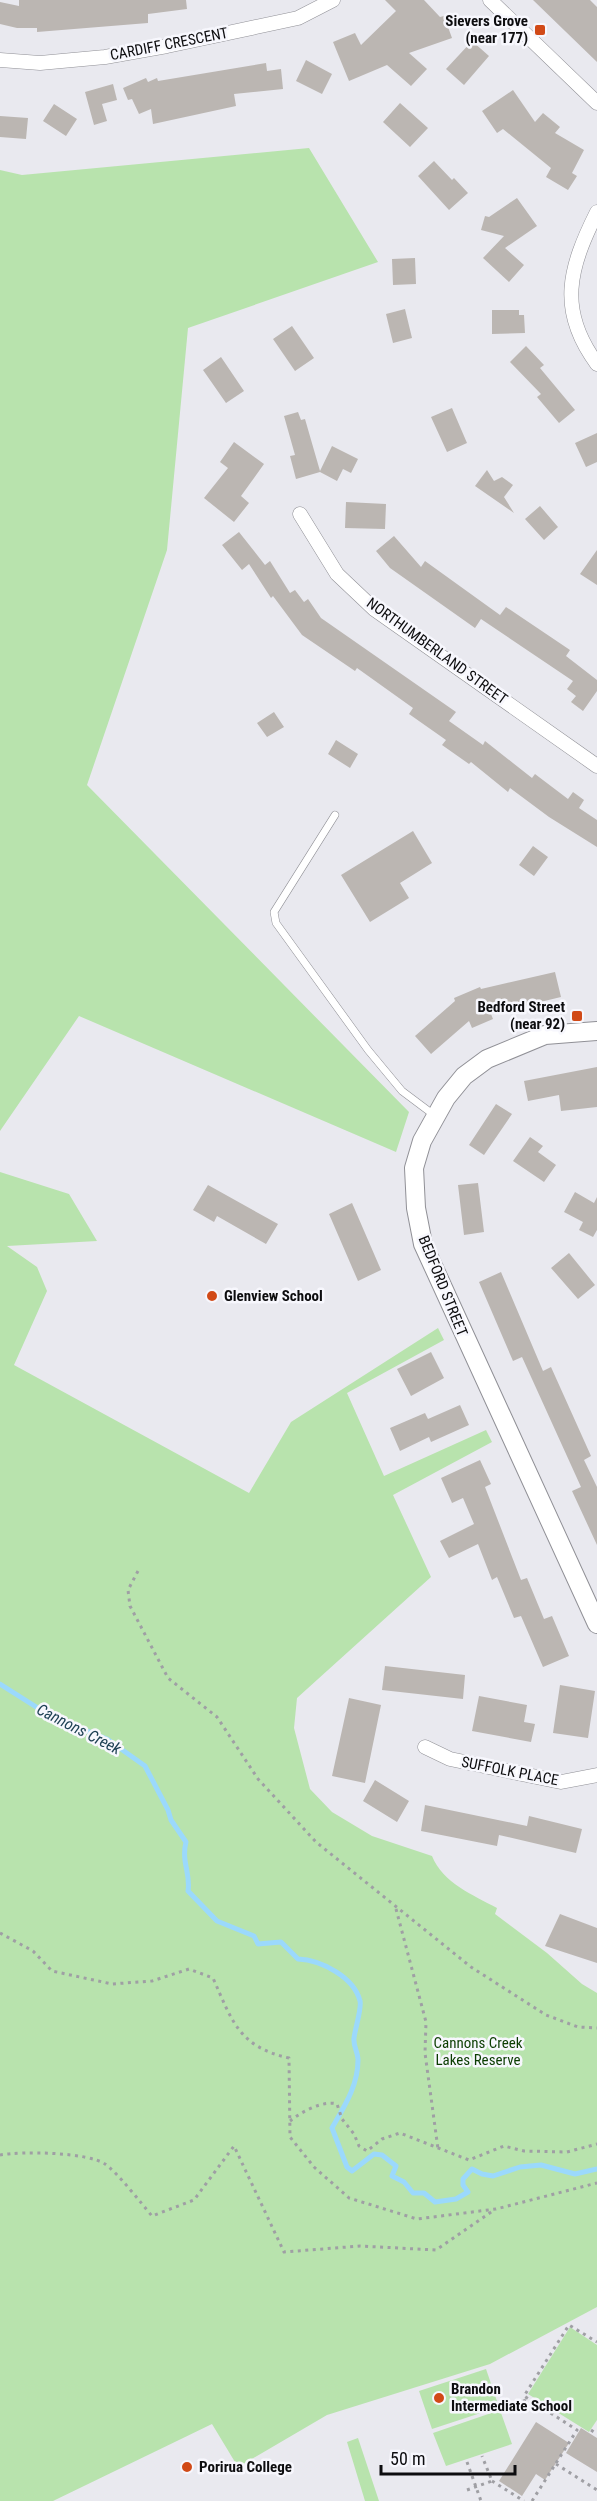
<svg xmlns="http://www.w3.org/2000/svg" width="597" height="2501" viewBox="0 0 597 2501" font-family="'Roboto Condensed',sans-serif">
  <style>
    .green { fill: #b8e3ad }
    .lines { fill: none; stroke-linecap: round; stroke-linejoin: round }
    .stream { stroke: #9bd9fc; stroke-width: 5 }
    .building { fill: #bbb6b2 }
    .service-casing { stroke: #909096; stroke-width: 8 }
    .minor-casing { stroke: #909096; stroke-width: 15 }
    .tertiary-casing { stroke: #909096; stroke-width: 20 }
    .path { stroke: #9f9fa4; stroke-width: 3; stroke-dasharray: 3 4.5; stroke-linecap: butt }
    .service { stroke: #fff; stroke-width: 7 }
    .minor { stroke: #fff; stroke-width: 14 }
    .tertiary { stroke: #fff; stroke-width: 18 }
    .poi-dot { fill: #d14a17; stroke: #f7f7fd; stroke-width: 2 }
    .labels { text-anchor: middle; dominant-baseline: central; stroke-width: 5; stroke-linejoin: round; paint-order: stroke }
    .poi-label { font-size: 15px; font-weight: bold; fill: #0d0d0f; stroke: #f7f7fd; text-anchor: start }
    .street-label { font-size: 15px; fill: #0d0d0f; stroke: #f7f7fd }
    .park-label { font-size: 15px; fill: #0b3d00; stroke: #f7f7fd }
    .water-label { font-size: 16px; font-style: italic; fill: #1e4154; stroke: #f7f7fd }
  </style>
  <rect width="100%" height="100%" fill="#e9e9ef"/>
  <path class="green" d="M309 148 378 262 188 328 167 550 87 785 409 1112 396 1152 79 1016 0 1131V170L22 175Z
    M0 1172 69 1194 97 1241 7 1246 37 1267 47 1291 14 1365 249 1493 291 1422 438 1328 444 1340 347 1393 384 1476 486 1430 492 1442 393 1495 431 1577 297 1698 294 1728 310 1789 332 1812 372 1836 432 1856C443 1883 473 1895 497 1908L495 1914 547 1953 582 1984 597 1993V2307L490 2364 327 2415 238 2467 212 2424 53 2501H0Z
    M570 2327 597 2345V2420L589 2432 528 2394Z
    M486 2369 499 2407 432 2429 419 2391Z
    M500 2410 512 2444 446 2466 433 2433Z
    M358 2438 379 2501H365L347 2442Z"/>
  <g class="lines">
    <path class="stream" d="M0 1684 52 1717 107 1739 145 1766 168 1810 171 1820 186 1842C181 1862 191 1874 188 1891L217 1921 254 1936 258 1944 281 1942 298 1959C321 1960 354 1977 360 2001 362 2008 355 2029 354 2038 353 2046 358 2052 358 2060 358 2086 344 2107 332 2128L347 2167 352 2171 374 2154 382 2155 396 2166 392 2176 404 2182 413 2193H424L435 2202 456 2199 468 2192 463 2185V2179L472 2169 482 2174 493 2176 520 2167 541 2165 575 2174 597 2169"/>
  </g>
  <path class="building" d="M19 0H186L187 9 148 14V23L37 32V28H17L0 24V2L19 6Z
    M385 0H424L440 17 444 16 452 38 409 53 427 69 411 86 387 65 349 81 333 42 355 33 361 45 396 11Z
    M533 0H590L597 7V62Z
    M472 41 489 56 464 85 446 69Z
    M306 60 332 74 322 94 296 81Z
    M266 63 267 71 281 69 283 89 234 94 236 106 153 124 151 109 139 114 132 99 128 100 123 88 146 78 148 82 157 78 158 81Z
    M113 84 117 100 102 104 107 121 94 125 85 92Z
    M513 90 535 122 543 113 560 127 555 133 584 150 572 173 577 176 568 190 546 177 551 168 503 129 497 133 482 111Z
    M400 103 428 128 410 147 383 122Z
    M54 104 77 119 66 136 43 121Z
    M0 116 28 118 26 139 0 137Z
    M434 161 452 180 454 178 468 193 449 210 418 176Z
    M517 198 537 226 505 248 524 265 509 282 483 258 504 236 481 230 485 216 489 217Z
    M415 258 416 284 393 285 392 259Z
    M405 309 412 338 393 343 386 314Z
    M492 310H519V315H524L525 333 492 334Z
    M292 326 314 358 295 371 273 339Z
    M526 346 544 365 540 368 575 410 559 423 537 397 541 394 510 362Z
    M221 357 244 391 226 403 203 370Z
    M452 408 467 443 447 452 431 417Z
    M298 412 301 420 305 419 320 471 332 446 358 459 351 473 343 469 337 481 320 472 296 479 290 456 295 455 284 416Z
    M597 433V462L586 467 575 443Z
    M234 442 264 464 241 496 249 503 234 522 204 498 228 468 220 462Z
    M487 470 494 481 502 477 513 485 504 497 514 513 475 486Z
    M346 502 386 504 385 529 345 528Z
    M540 506 558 527 544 540 525 519Z
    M239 532 265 565 270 561 290 593 295 590 304 602 308 599 321 618 456 712 449 721 483 745 485 741 532 778 535 774 568 799 573 792 584 800 579 808 597 820V847L549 817 510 788 508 792 471 762 469 764 442 745 446 740 409 714 413 708 357 668 355 671 302 635 273 596 271 598 249 564 242 570 222 545Z
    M394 536 421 567 425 561 500 615 506 607 570 650 566 656 597 680V691L583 711 571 702 576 696 567 689 573 681 481 619 475 628 390 568 376 551Z
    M597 550V585L580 574Z
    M274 712 284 727 267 737 257 723Z
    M336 740 358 754 350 768 328 754Z
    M413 831 432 863 400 883 409 898 370 922 341 875Z
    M533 846 548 857 534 876 519 865Z
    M555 972 561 997 491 1014 493 1019 472 1028 469 1021 431 1054 415 1036 455 1001 454 998 480 987 481 989Z
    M597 1067V1107L561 1111 559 1095 528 1101 524 1081Z
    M496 1104 512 1114 484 1155 469 1145Z
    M530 1137 543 1146 538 1152 556 1165 544 1182 513 1161Z
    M478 1183 484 1232 464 1235 458 1185Z
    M208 1185 278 1224 266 1244 217 1216 214 1222 193 1210Z
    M575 1192 594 1203 597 1197V1230L593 1237 579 1230 583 1222 564 1212Z
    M352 1203 381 1270 358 1281 329 1214Z
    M569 1253 595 1285 578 1299 551 1268Z
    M501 1272 543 1371 551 1367 591 1456 584 1460 597 1487V1545L572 1491 581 1487 522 1357 513 1361 479 1282Z
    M431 1352 444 1378 411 1396 397 1369Z
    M460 1405 469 1425 431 1442 429 1437 400 1451 390 1428 425 1413 428 1419Z
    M480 1460 491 1484 485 1487 521 1580 527 1578 544 1619 552 1616 569 1656 543 1667 521 1616 514 1618 497 1577 492 1580 478 1544 449 1558 440 1541 474 1524 463 1498 452 1503 441 1478Z
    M385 1666 465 1675 463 1699 382 1690Z
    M560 1685 595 1691 588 1738 553 1733Z
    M479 1696 527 1705 524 1722 535 1724 531 1742 472 1731Z
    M349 1698 381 1705 365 1783 332 1776Z
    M375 1780 409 1801 397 1822 363 1801Z
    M425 1805 527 1826 529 1816 582 1829 576 1853 499 1835 497 1846 421 1831Z
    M560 1914 597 1928V1963L545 1946Z
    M536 2422 569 2443 545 2480 536 2474 522 2496 499 2481Z
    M581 2428 597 2438V2472L566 2453Z"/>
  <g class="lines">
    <defs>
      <path id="service" d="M335 815 274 912 276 923 368 1050 402 1091 434 1115"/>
      <path id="minor" d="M490 0 597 103
        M0 60 40 63 105 57 167 46 298 18 333 0
        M597 212C569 268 557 310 597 364
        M300 514 337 574 374 609 597 766
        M425 1747 450 1759 561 1782 597 1775"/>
      <path id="tertiary" d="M597 1031 545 1035 487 1059 464 1076 446 1098 422 1141 414 1168 416 1208 423 1244 597 1624"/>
    </defs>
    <use href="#service" class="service-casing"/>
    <use href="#minor" class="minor-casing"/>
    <use href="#tertiary" class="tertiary-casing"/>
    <path class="path" d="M138 1571 128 1590 130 1606 168 1678 217 1717 258 1779 316 1842 471 1967 546 2015 578 2027 597 2028
      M396 1909 426 2022 425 2053 438 2149
      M0 1933 33 1951 52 1971 112 1984 152 1981 189 1969 213 1978C232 2021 239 2047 289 2058L290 2137 314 2167 349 2198 417 2219 496 2209 597 2183
      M290 2121C301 2112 323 2100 337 2104L342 2119 354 2134 359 2146 367 2151 382 2139 400 2133 469 2160 504 2146 524 2151 567 2152 597 2144
      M0 2155C22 2151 87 2152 105 2164 117 2172 141 2203 152 2216L194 2200 234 2146 284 2252 360 2246 436 2250 494 2210
      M502 2409 529 2399
      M591 2430 597 2434
      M467 2462 481 2501
      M556 2464 597 2490
      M492 2481 524 2501
      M467 2490 492 2481 482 2456
      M532 2501 577 2430 524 2396 569 2325 597 2342"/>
    <use href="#service" class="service"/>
    <use href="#minor" class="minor"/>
    <use href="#tertiary" class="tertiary"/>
  </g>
  <g class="poi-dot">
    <rect x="534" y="24" width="12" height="12" rx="3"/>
    <rect x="571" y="1010" width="12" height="12" rx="3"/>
    <circle cx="212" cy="1296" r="6"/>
    <circle cx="439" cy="2398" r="6"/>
    <circle cx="187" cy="2467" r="6"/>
  </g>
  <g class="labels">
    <g class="poi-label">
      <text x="528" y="21" text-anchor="end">Sievers Grove<tspan x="528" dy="17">(near 177)</tspan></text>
      <text x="565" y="1007" text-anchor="end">Bedford Street<tspan x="565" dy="17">(near 92)</tspan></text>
      <text x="224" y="1296">Glenview School</text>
      <text x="451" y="2389">Brandon<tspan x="451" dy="17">Intermediate School</tspan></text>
      <text x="199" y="2467">Porirua College</text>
    </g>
    <g class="street-label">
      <text transform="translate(169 44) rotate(-11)">CARDIFF CRESCENT</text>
      <text transform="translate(437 651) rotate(36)">NORTHUMBERLAND STREET</text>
      <text transform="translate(443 1286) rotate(68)">BEDFORD STREET</text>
      <text transform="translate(510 1771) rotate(11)">SUFFOLK PLACE</text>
    </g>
    <g class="park-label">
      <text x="478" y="2043">Cannons Creek<tspan x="478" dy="17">Lakes Reserve</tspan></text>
    </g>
    <g class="water-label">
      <text transform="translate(79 1729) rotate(27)">Cannons Creek</text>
    </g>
  </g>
  <path d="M381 2465v9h134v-9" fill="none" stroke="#0d0d0f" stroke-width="3"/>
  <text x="390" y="2465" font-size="18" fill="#0d0d0f" stroke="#f7f7fd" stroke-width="4.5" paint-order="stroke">50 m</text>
</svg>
